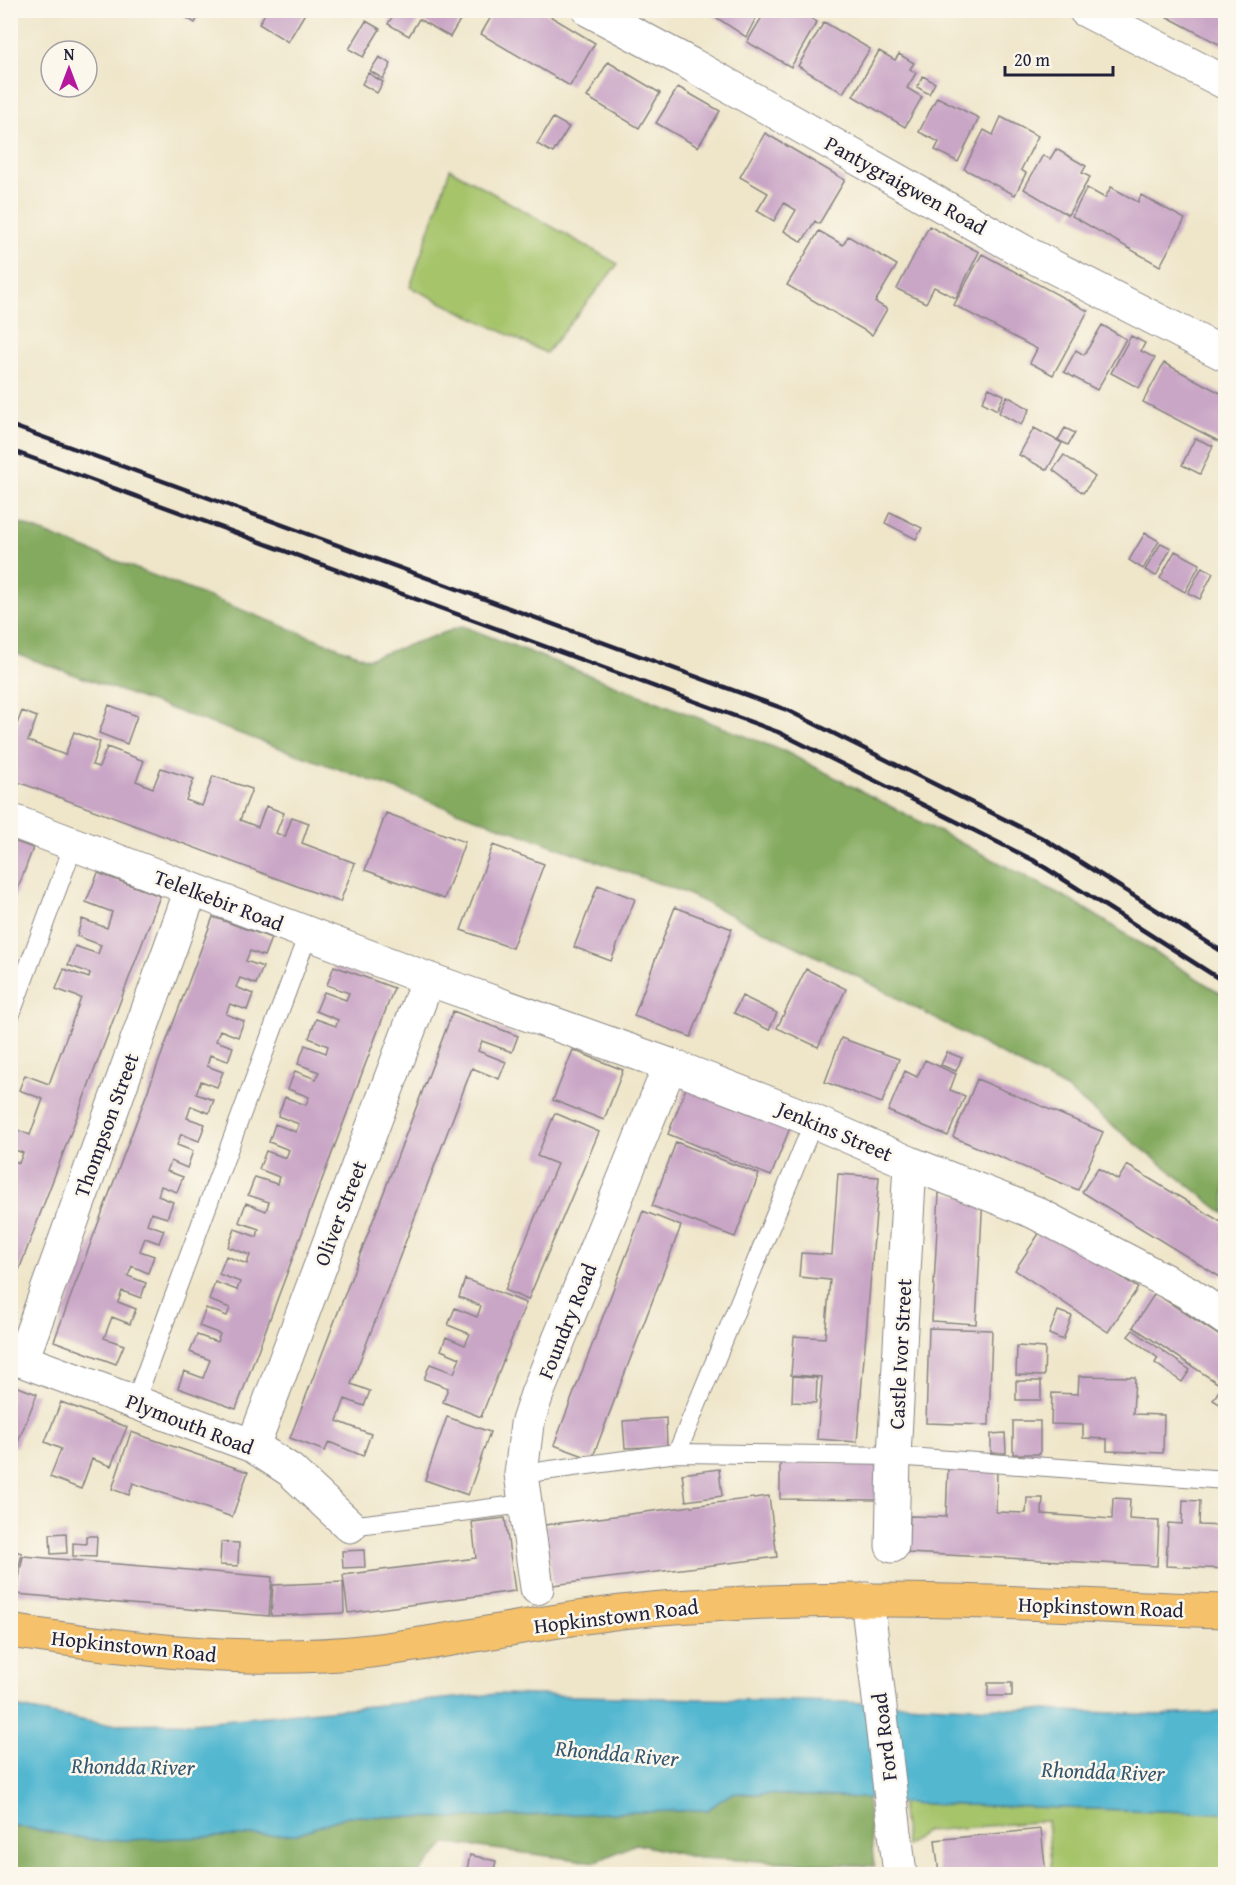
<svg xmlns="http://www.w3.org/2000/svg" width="1236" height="1885" viewBox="0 0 1236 1885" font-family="'Gentium Book Plus',serif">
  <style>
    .green { fill: #a6c46b; stroke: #647353; stroke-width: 1.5 }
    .forest { fill: #84aa5f; stroke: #53664d; stroke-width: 1.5 }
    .water { fill: #52b7d0; stroke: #3a6c86; stroke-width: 1.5 }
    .building { fill: #c9a5c6 }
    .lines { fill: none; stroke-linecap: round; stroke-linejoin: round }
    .service-casing { stroke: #888482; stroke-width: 20 }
    .minor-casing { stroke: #888482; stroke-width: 35 }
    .primary-casing { stroke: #888482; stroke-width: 35 }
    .service { stroke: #fff; stroke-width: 18 }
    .minor { stroke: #fff; stroke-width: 33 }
    .primary { stroke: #f5c16b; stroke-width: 33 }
    .rail { stroke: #22223b; stroke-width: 4.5 }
    .labels { text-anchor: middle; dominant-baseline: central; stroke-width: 5; stroke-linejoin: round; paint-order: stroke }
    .street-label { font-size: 21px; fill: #22223b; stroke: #fbf7ec }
    .water-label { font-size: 22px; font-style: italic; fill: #33566f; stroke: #fbf7ec }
  </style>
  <rect width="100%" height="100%" fill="#fbf7ec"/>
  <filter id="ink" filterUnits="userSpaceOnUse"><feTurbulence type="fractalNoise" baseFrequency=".0167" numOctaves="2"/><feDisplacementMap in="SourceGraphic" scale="12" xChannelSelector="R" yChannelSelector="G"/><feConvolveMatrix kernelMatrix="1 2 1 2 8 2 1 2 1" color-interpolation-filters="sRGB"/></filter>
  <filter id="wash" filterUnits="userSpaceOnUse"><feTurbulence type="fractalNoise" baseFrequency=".008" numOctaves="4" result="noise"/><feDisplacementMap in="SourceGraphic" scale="24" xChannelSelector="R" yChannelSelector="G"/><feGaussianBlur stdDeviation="1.35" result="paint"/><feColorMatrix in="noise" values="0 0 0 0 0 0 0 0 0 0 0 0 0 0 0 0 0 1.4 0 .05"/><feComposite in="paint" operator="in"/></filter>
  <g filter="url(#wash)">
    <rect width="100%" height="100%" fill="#efe6ca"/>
    <path class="green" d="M450 169 618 264 546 353 410 287Z
      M901 1803 1225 1813V1874H1052L1047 1821 926 1831 906 1846Z"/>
    <path class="forest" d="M11 520 368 659 463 626 786 752 1071 900 1225 996V1214L1066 1089 849 972 683 892 11 652Z
      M732 1793 867 1798 874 1866 698 1858 636 1844 595 1862 447 1843 418 1874H11L10 1824 340 1814 707 1810Z"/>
    <path class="water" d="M497 1694 880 1703 1157 1715 1225 1712V1813L901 1803 867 1798 732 1793 707 1810 455 1818 347 1816 297 1834 99 1841 11 1825 10 1706 102 1724 193 1723Z"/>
    <g id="blocks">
      <path class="building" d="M174 10H198L201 12 195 23Z
        M267 10H307L288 42 259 24Z
        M396 10H466L450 37 419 19 409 36 388 24Z
        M495 10H540L595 43 570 86 481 34Z
        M705 10H760L746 37Z
        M766 10H797L817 22 791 67 747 42Z
        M1154 10H1226V48L1177 22Z
        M366 21 380 29 363 57 349 49Z
        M824 22 870 49 843 93 798 66Z
        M879 51 895 60 899 54 914 63 910 69 916 73 907 88 922 97 905 127 853 96Z
        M379 57 391 64 383 79 370 71Z
        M608 62 660 93 639 128 587 97Z
        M368 73 383 82 377 93 362 84Z
        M923 76 935 83 929 94 917 87Z
        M678 87 720 111 698 147 656 123Z
        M937 97 979 118 958 162 935 150 939 142 919 132Z
        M1001 117 1038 136 1021 170 1026 173 1015 195 964 169 984 130 993 135Z
        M553 118 569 127 553 153 537 144Z
        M765 133 845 180 819 224 815 221 802 242 784 231 796 210 784 203 774 221 757 211 768 193 740 177Z
        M1056 149 1086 166 1082 173 1090 177 1068 215 1024 189 1043 155 1050 159Z
        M1111 187 1138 202 1141 195 1185 219 1160 266 1072 216 1087 188 1105 198Z
        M929 226 979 252 956 298 934 287 926 303 897 289Z
        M819 231 843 245 848 236 897 265 875 302 887 309 872 335 787 285Z
        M982 254 1088 311 1053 375 1030 363 1037 349 954 305Z
        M1102 325 1126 339 1097 390 1064 372 1076 350 1084 355Z
        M1131 336 1145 343 1141 351 1155 358 1139 388 1111 373Z
        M1164 363 1226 396V445L1143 402Z
        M989 388 1004 395 997 410 982 402Z
        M1007 396 1030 409 1021 425 999 413Z
        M1034 428 1062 443 1047 470 1019 455Z
        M1065 428 1075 433 1068 445 1058 440Z
        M1195 438 1213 446 1200 474 1182 465Z
        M1064 455 1095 477 1083 493 1053 470Z
        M890 512 922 528 916 539 885 523Z
        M1145 533 1159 541 1143 569 1129 560Z
        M1161 543 1171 548 1156 576 1145 570Z
        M1175 551 1200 564 1185 592 1160 578Z
        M1202 567 1213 573 1200 599 1188 593Z
        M109 705 137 716 127 744 99 733Z
        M22 711 37 717 28 741 65 755 74 732 100 742 92 765 99 767 107 747 144 761 136 781 153 788 161 768 194 779 186 800 202 806 213 776 252 789 240 820 258 827 266 806 284 813 276 833 285 837 292 817 309 823 302 843 355 863 340 902 10 779V734L13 735Z
        M386 813 465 842 444 899 365 870Z
        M10 840 33 848 11 907H10Z
        M493 845 544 864 512 948 461 930Z
        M98 873 160 896 10 1294V1187L13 1180 10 1179V1159L19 1163 23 1153 10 1148V1127L30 1135 43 1099 19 1090 25 1075 49 1084 81 998 56 989 64 969 89 978 90 973 68 965 75 946 98 954 101 945 77 936 82 919 107 928 112 912 86 902Z
        M598 885 635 899 611 961 574 947Z
        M675 907 732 929 691 1037 634 1016Z
        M213 917 271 938 264 956 250 951 246 961 263 967 256 984 240 978 236 987 253 994 247 1010 230 1004 226 1014 244 1021 238 1037 220 1030 216 1041 233 1047 228 1061 210 1055 207 1066 223 1072 217 1087 201 1081 196 1094 214 1100 209 1113 191 1106 187 1118 205 1124 199 1141 181 1134 177 1145 193 1151 187 1168 171 1161 167 1171 183 1177 177 1192 161 1186 158 1196 173 1202 167 1218 151 1213 147 1224 164 1230 159 1243 145 1238 140 1251 154 1256 148 1273 132 1266 128 1276 146 1283 141 1298 122 1291 118 1302 136 1309 130 1324 112 1317 104 1338 124 1345 116 1364 54 1341Z
        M334 966 394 988 236 1409 178 1388 184 1371 203 1378 210 1360 190 1352 197 1335 217 1342 220 1334 199 1326 206 1308 227 1316 230 1308 209 1300 215 1282 237 1290 240 1282 219 1274 226 1256 247 1264 250 1255 228 1247 235 1229 257 1237 259 1229 239 1222 246 1203 266 1211 269 1202 248 1195 255 1177 277 1184 279 1177 259 1169 266 1151 286 1158 289 1150 269 1142 275 1124 296 1132 299 1124 278 1116 285 1097 306 1105 309 1097 288 1089 295 1071 316 1079 319 1072 298 1064 305 1045 326 1053 328 1046 309 1038 316 1019 336 1026 338 1020 316 1011 324 992 346 1000 349 993 327 985Z
        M806 969 846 989 818 1047 777 1028Z
        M742 996 777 1013 769 1030 734 1013Z
        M453 1011 518 1036 512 1052 482 1041 478 1051 506 1062 499 1079 472 1068 351 1384 370 1391 364 1406 345 1399 337 1421 371 1434 363 1456 329 1442 325 1451 290 1438Z
        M841 1038 899 1059 882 1103 825 1082Z
        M573 1050 623 1070 604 1120 553 1100Z
        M947 1052 962 1058 956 1071 941 1065Z
        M925 1060 956 1074 950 1090 965 1096 948 1136 888 1111 905 1071 917 1077Z
        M977 1079 1103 1132 1078 1190 953 1137Z
        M688 1083 791 1125 771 1176 668 1134Z
        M555 1113 599 1132 528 1300 505 1290 557 1164 537 1156Z
        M676 1142 759 1174 735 1237 652 1206Z
        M1127 1165 1226 1225V1269L1220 1277 1082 1192 1098 1168 1118 1180Z
        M838 1174 879 1177 857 1442 817 1439 822 1377 791 1375 794 1336 825 1338 830 1280 799 1277 801 1253 832 1255Z
        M939 1193 983 1196 976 1324 932 1321Z
        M643 1211 681 1226 592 1459 554 1445Z
        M1044 1226 1138 1288 1108 1332 1015 1270Z
        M465 1279 526 1303 481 1417 443 1402 448 1388 424 1379 430 1364 454 1373 460 1358 441 1350 446 1337 465 1345 470 1334 448 1325 455 1308 477 1317 481 1306 459 1297Z
        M1155 1293 1226 1340V1408L1213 1400 1222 1386 1133 1327Z
        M1058 1311 1072 1316 1063 1340 1049 1334Z
        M929 1328 992 1330 989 1425 926 1423Z
        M1133 1330 1190 1370 1182 1382 1155 1363 1158 1358 1128 1336Z
        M1017 1346 1045 1348 1044 1376 1016 1375Z
        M793 1376 817 1378 816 1403 792 1402Z
        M1079 1376 1135 1377 1133 1414 1164 1415 1163 1453 1107 1451V1439L1083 1438V1425L1051 1424 1052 1393 1078 1394Z
        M1016 1381H1041V1400H1016Z
        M10 1384 37 1394 16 1447 10 1445Z
        M61 1402 127 1427 111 1466 92 1459 81 1489 50 1477 61 1449 45 1442Z
        M447 1417 490 1432 468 1495 425 1480Z
        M666 1418 667 1446 625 1448 623 1421Z
        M1013 1421H1040V1454H1013Z
        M131 1432 248 1472 232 1517 133 1483 129 1495 112 1489Z
        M1005 1433 1006 1453H991V1434Z
        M780 1462 881 1463V1500L780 1499Z
        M948 1468 997 1470 996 1512 1026 1513 1027 1498H1043L1042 1514 1112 1519 1113 1498 1130 1499 1129 1519 1159 1521 1157 1566 908 1553 910 1516 946 1517Z
        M719 1469 722 1496 686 1501 682 1474Z
        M769 1496 777 1557 553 1585 545 1525Z
        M1183 1500 1200 1501 1199 1525 1226 1526V1569L1166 1566 1168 1523 1182 1524Z
        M505 1518 515 1591 348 1613 343 1575 476 1558 472 1522Z
        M66 1533 67 1553 51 1554 50 1534Z
        M86 1536H97L96 1557 73 1556V1543L86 1544Z
        M221 1542 239 1543 238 1566 220 1565Z
        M10 1550 22 1553 13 1594H10Z
        M364 1550 365 1567 343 1568 342 1551Z
        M23 1556 272 1577 269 1616 16 1594Z
        M343 1582 344 1613 271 1616 273 1585Z
        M988 1683H1012V1696H988Z
        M1041 1829 1046 1874H939L935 1840Z
        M470 1855 496 1861 493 1874H466Z"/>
    </g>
  </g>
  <g filter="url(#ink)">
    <use href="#blocks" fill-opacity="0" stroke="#888482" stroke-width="1.5"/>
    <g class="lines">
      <defs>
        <path id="service" d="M10 1016 74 844
          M135 1402 308 934
          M677 1453 814 1121
          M521 1474 677 1453 894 1456 1226 1480
          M350 1526 524 1504"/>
        <path id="minor" d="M589 10 692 65 1026 253 1226 355
          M1085 10 1226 83
          M10 820 428 979 670 1065 792 1112 910 1163 1034 1212 1187 1292 1226 1319
          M10 1356 253 1446 290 1470 350 1526
          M22 1360 191 890
          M253 1446 428 979
          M892 1546 894 1456 910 1163
          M537 1588 521 1474 527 1424 537 1394 670 1065
          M867 1599 900 1874"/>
        <path id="primary" d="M10 1631C129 1649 251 1665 371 1651 458 1641 544 1620 631 1611 658 1608 684 1606 711 1605 882 1593 1054 1605 1226 1611"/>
      </defs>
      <use href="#service" class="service-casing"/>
      <use href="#minor" class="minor-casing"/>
      <use href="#primary" class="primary-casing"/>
      <use href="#service" class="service"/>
      <use href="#minor" class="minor"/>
      <use href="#primary" class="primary"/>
      <path class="rail" d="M10 425 787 710 1044 839 1226 954
        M10 450 778 732 1033 860 1226 983"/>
    </g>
  </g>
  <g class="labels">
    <g class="street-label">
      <text transform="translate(906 185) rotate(29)">Pantygraigwen Road</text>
      <text transform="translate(219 900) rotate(21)">Telelkebir Road</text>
      <text transform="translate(106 1125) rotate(-70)">Thompson Street</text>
      <text transform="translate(835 1131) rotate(23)">Jenkins Street</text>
      <text transform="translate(340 1213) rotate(-69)">Oliver Street</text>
      <text transform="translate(567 1321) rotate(-68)">Foundry Road</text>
      <text transform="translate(900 1354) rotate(-87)">Castle Ivor Street</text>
      <text transform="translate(190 1424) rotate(21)">Plymouth Road</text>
      <text transform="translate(1101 1607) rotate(2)">Hopkinstown Road</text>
      <text transform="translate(616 1616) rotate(-7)">Hopkinstown Road</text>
      <text transform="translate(134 1646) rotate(6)">Hopkinstown Road</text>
      <text transform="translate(884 1737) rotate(-97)">Ford Road</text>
    </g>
    <g class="water-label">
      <text transform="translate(617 1753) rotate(5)">Rhondda River</text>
      <text transform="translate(133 1766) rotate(1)">Rhondda River</text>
      <text transform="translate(1103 1771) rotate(2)">Rhondda River</text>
    </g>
  </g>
  <rect width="1236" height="1885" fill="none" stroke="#fbf7ec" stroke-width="36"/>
  <g transform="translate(69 69)"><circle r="28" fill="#fbf7ec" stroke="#a4a2a5" stroke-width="1.5"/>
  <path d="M0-4.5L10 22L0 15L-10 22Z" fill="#b5179e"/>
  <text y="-9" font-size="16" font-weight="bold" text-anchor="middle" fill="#22223b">N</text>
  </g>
  <path d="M1005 66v9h108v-9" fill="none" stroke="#22223b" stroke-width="3"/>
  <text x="1014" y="66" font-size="18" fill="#22223b" stroke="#fbf7ec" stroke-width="4.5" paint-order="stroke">20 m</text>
</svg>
